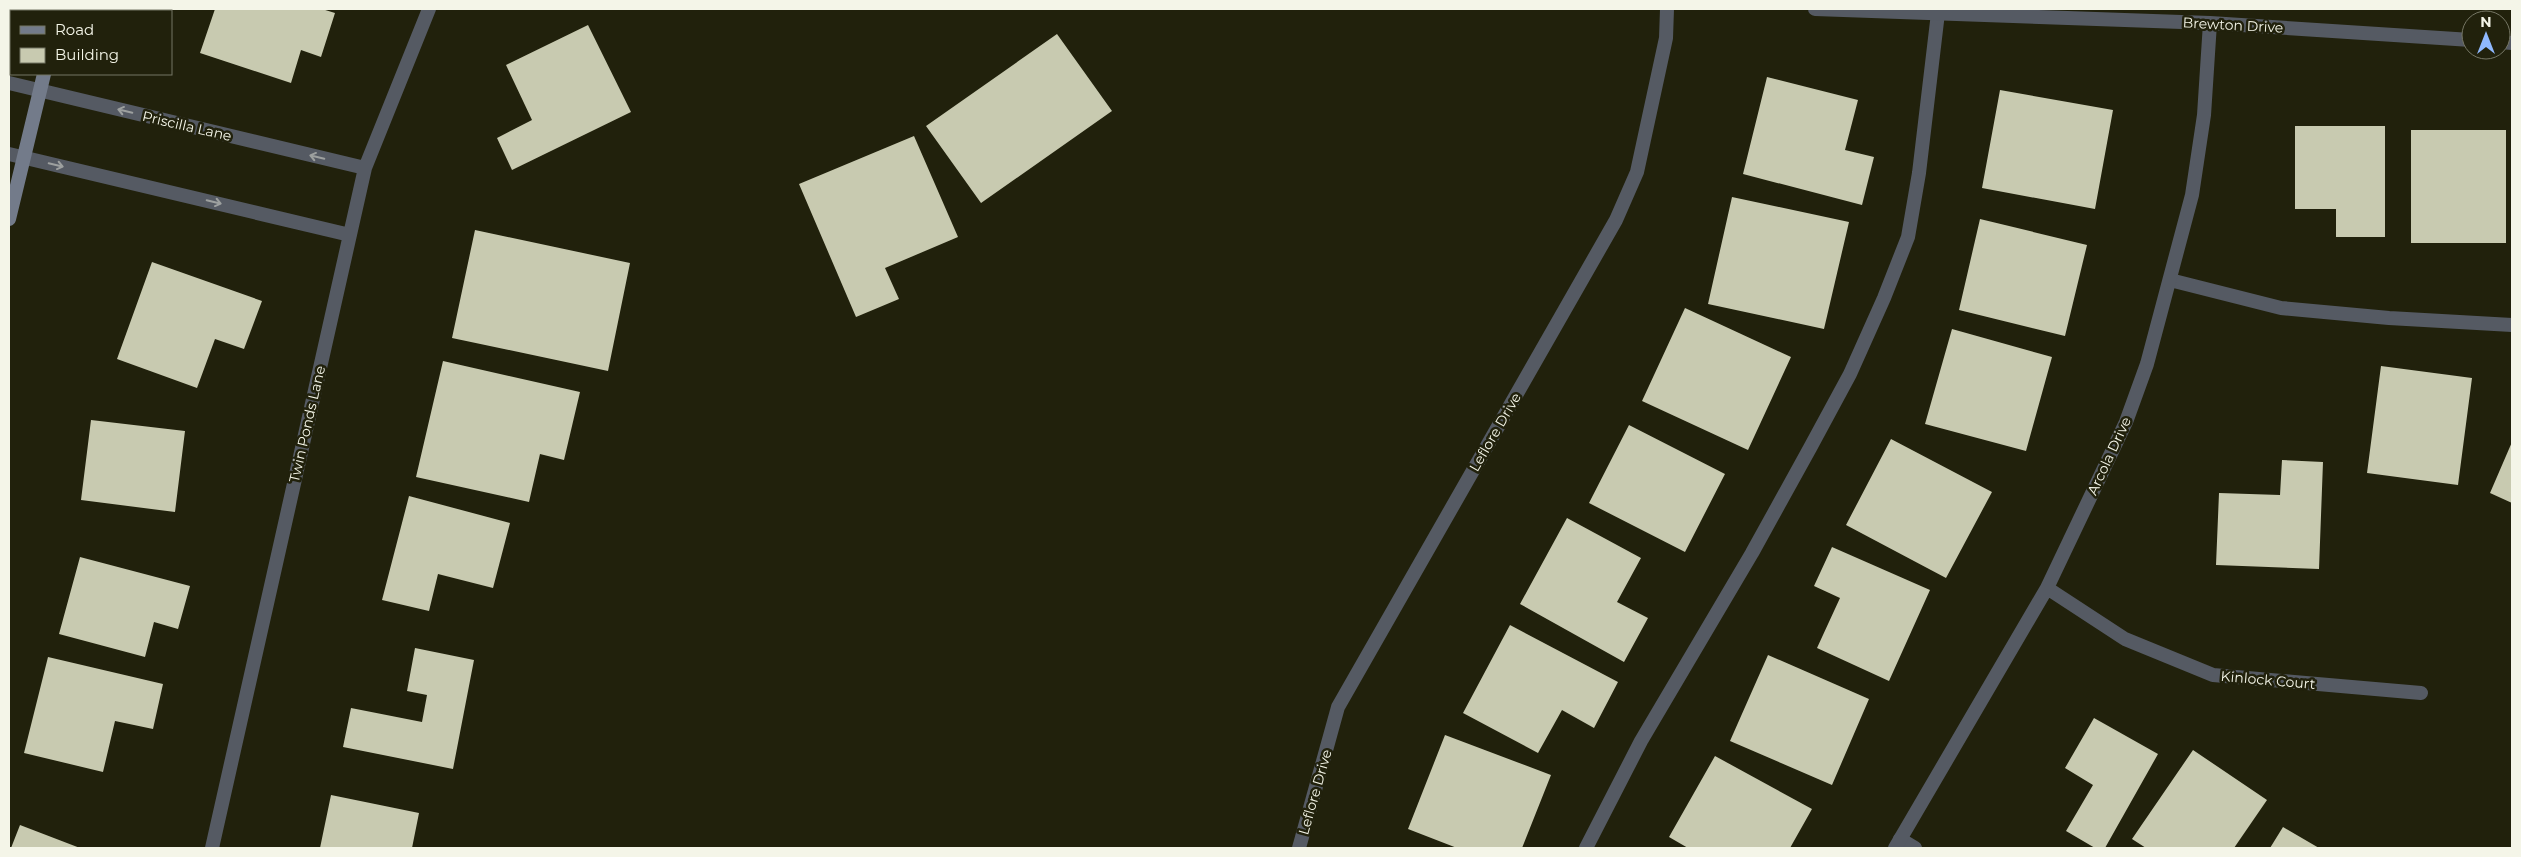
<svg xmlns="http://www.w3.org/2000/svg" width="2521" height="857" viewBox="0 0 2521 857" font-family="Montserrat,sans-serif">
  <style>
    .building { fill: #c8cab0 }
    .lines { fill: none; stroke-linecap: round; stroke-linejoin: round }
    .service { stroke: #555a63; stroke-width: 14 }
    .minor { stroke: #555a63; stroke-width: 14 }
    .secondary { stroke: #737b8a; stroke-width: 14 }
    .oneway { stroke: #9da09f }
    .labels { text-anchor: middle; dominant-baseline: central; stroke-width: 5; stroke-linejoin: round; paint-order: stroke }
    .street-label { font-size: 14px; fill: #f4f5e8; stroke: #21210c }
  </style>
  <rect width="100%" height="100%" fill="#21210c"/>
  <path class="building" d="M215 9H322L335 13 321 57 301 50 291 83 200 53Z
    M588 25 631 112 512 170 497 138 532 120 506 65Z
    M1057 34 1112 111 981 203 926 126Z
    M1767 77 1858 100 1845 150 1874 157 1862 205 1743 174Z
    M2000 90 2113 110 2095 209 1982 188Z
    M2295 126H2385V237H2336V209H2295Z
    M2411 130H2506V243H2411Z
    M914 136 958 237 885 268 899 299 856 317 799 184Z
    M1732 197 1849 222 1824 329 1708 304Z
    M1980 219 2087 245 2065 336 1959 310Z
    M475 230 630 263 608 371 452 338Z
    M152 262 262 301 244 349 215 339 197 388 117 359Z
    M1685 308 1791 357 1748 450 1642 401Z
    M1952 329 2052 357 2026 451 1925 424Z
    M443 361 580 392 564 460 540 454 529 502 416 477Z
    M2381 366 2472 378 2458 485 2367 473Z
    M91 420 185 431 175 512 81 500Z
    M1629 425 1725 474 1685 552 1589 503Z
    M1891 439 1992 492 1946 578 1846 525Z
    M2512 442V503L2490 493Z
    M2282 460 2323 462 2319 569 2216 565 2219 493 2280 495Z
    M409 496 510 523 493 588 438 574 429 611 382 600Z
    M1567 518 1641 558 1617 602 1648 618 1624 662 1520 604Z
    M1832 547 1930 590 1889 681 1817 648 1840 598 1814 586Z
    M80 557 190 586 178 629 154 622 145 657 59 634Z
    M1510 625 1618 682 1594 728 1562 710 1538 753 1463 713Z
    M415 648 474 660 453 769 343 747 351 708 422 722 427 695 407 691Z
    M1768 655 1869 699 1832 785 1730 741Z
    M48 657 163 684 153 729 115 721 103 772 24 753Z
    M2094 718 2158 754 2105 848H2095L2066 831 2093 785 2065 768Z
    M1445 735 1551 775 1522 848H1457L1408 829Z
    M2193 750 2267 800 2234 848H2146L2132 839Z
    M1715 756 1812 809 1790 848H1688L1669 837Z
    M331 795 419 813 412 848H320Z
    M20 825 80 848H11Z
    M2283 827 2319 848H2270Z"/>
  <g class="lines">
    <path class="service" d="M2170 280 2281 308 2389 318 2512 325
      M1900 839 1915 848
      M1586 848 1641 741 1752 553 1810 448 1850 374 1884 298 1908 237 1919 173 1938 13"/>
    <path class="minor" d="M1815 9 2210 23 2471 40
      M2501 42 2512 43
      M9 83 365 168
      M9 154 350 235
      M2047 588 2125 639 2213 675 2421 693
      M212 848 365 168 429 9
      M1299 848 1338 707 1616 220 1637 172 1666 38 1667 9
      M1895 848 2047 588 2126 422 2147 364 2192 195 2204 115 2210 23"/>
    <path class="secondary" d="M60 11V9
      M9 219 44 74"/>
  </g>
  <defs><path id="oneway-shaft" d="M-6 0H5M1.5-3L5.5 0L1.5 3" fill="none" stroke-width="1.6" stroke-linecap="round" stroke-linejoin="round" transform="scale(1.25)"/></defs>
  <g class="oneway">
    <use href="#oneway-shaft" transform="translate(125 111) rotate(-167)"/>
    <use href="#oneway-shaft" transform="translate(317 157) rotate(-167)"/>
    <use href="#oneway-shaft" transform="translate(56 165) rotate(13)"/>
    <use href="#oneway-shaft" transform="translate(214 202) rotate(13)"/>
  </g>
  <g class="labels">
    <g class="street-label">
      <text transform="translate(2233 25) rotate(3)">Brewton Drive</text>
      <text transform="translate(187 126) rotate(13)">Priscilla Lane</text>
      <text transform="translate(307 424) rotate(-77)">Twin Ponds Lane</text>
      <text transform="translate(1495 432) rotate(-60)">Leflore Drive</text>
      <text transform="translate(2109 456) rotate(-65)">Arcola Drive</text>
      <text transform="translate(2268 680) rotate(5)">Kinlock Court</text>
      <text transform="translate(1315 792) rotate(-74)">Leflore Drive</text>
    </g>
  </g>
  <rect width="2521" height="857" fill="none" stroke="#f4f5e8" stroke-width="20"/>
  <rect x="10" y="10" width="162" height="65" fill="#21210c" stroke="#757664"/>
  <rect x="20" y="26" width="25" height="8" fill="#737b8a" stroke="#757664"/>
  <text x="55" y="35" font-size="15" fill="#f4f5e8">Road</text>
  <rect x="20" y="48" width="25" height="15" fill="#c8cab0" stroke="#757664"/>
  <text x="55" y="60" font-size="15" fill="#f4f5e8">Building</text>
  <g transform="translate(2486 35)"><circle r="24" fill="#21210c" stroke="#757664"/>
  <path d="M0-4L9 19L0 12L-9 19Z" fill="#8fb8fd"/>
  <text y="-8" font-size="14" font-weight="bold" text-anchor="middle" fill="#f4f5e8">N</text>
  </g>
</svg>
